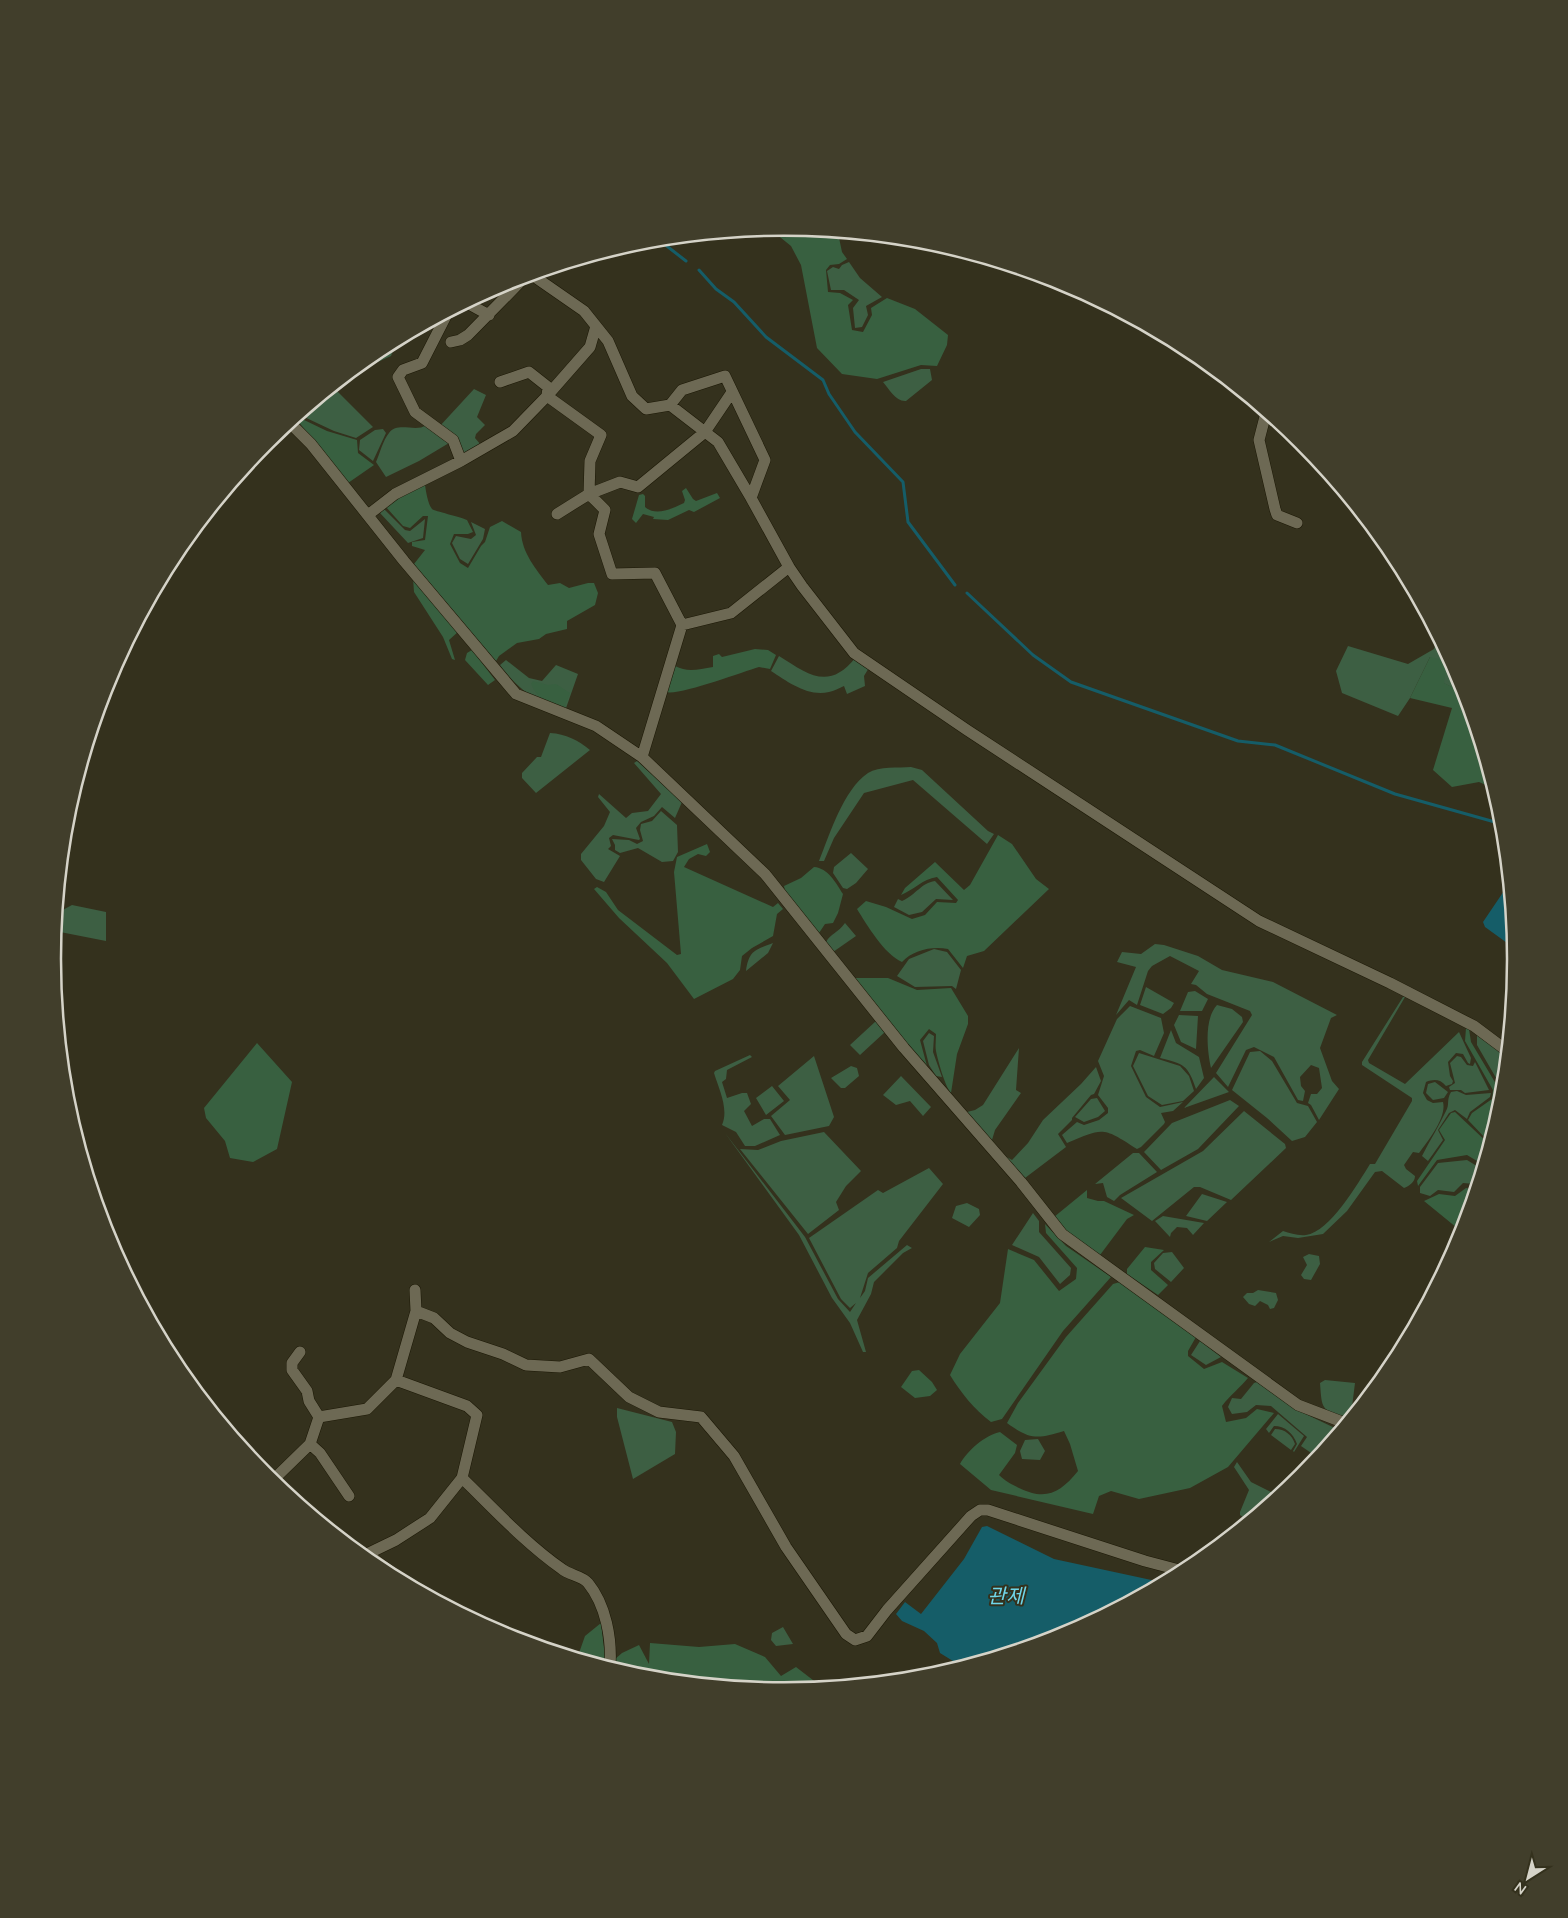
<svg xmlns="http://www.w3.org/2000/svg" width="1568" height="1918" viewBox="0 0 1568 1918" font-family="Mulish,'Noto Sans KR',sans-serif">
  <style>
    .green { fill: #3d5f43 }
    .forest { fill: #386040 }
    .water { fill: #155d68 }
    .lines { fill: none; stroke-linecap: round; stroke-linejoin: round }
    .stream { stroke: #155d68; stroke-width: 3 }
    .minor-casing { stroke: #1c1806; stroke-width: 12 }
    .minor { stroke: #6d6954; stroke-width: 11 }
    .labels { text-anchor: middle; dominant-baseline: central; stroke-width: 4; stroke-linejoin: round; paint-order: stroke }
    .water-label { font-size: 20px; font-style: italic; fill: #6fd6e9; stroke: #34311d }
    .rim { fill: none; stroke: #d5d3c8; stroke-width: 2.5 }
  </style>
  <rect width="100%" height="100%" fill="#34311d"/>
  <path class="green" d="M849 262 860 278 882 297 866 306 868 315 862 327 855 328 853 308 859 300 844 290H831L827 271 833 267 839 269 842 265Z
    M391 344 393 351 391 356 358 371 356 369 378 351Z
    M921 369H930L932 380 906 401C896 402 889 389 883 382Z
    M333 387 373 427 356 438 334 431 302 416 296 418Z
    M474 389 486 395 477 417 485 425 476 434 475 438 481 445 463 456 439 427Z
    M426 425 449 443 419 461 386 477 376 462C380 453 383 440 389 433 398 421 416 433 426 425Z
    M383 429 386 433 373 461 359 450 360 440 375 430Z
    M384 509 405 530 410 531 425 519 423 538 408 543 380 513Z
    M471 522 485 529 483 539 468 564 460 559 452 543 456 536 471 539 476 535Z
    M1438 639 1460 679 1458 690 1443 683 1430 657 1410 698 1398 716 1342 693 1336 671 1348 646 1408 664 1434 649Z
    M779 656C809 675 829 691 856 657L870 666 864 676 865 686 847 694 844 686C839 688 834 691 829 692 808 697 788 682 771 671Z
    M506 660 529 678 542 681 556 665 578 674 565 711C533 698 521 693 500 665Z
    M550 733C566 734 578 740 590 750L536 793 522 778V773L537 757H541Z
    M637 761 682 802 675 818 662 807 654 816 641 822 636 828 640 839 639 840 613 835 609 838 611 846 608 849 620 856 604 882 596 879 581 860V854L604 826 610 812 598 797 599 794 626 818 632 813 648 811 661 794 634 763Z
    M911 767 922 770 988 831 994 834 987 844 913 780 864 793 834 838 824 861H819C830 834 843 790 868 773 879 766 899 768 911 767Z
    M661 811 677 825 678 852 673 861 662 862 638 848 620 853 615 850V845L612 839 629 840 637 844 643 841 640 830 641 824 652 821Z
    M851 853 868 869 856 883 847 889 843 888 833 873 834 867Z
    M935 881 953 900 936 899 922 912 909 915 894 907 898 899 902 901C917 894 921 883 935 881Z
    M72 905 106 912V941L55 931 57 913Z
    M845 923 856 936 833 952 826 942C831 933 838 933 845 923Z
    M773 943 768 953 746 971C749 950 755 950 773 943Z
    M1155 944 1164 945 1198 956 1222 970 1273 982 1337 1015 1331 1018 1320 1048 1332 1081 1339 1089 1319 1120 1311 1105 1308 1103 1311 1094H1317L1322 1088 1319 1068 1311 1065 1300 1077 1301 1086 1305 1091 1303 1101 1298 1100 1274 1057 1254 1047 1246 1050 1228 1087 1216 1073 1252 1015 1250 1011 1207 994 1196 985 1191 984 1199 971 1170 956 1152 966 1148 971 1137 1005 1129 1000 1116 1015 1136 967 1117 962 1122 952 1141 954Z
    M934 949 947 952 961 970 956 989 952 986 915 987 897 976 909 959Z
    M1146 987 1174 1003 1171 1008 1163 1014 1140 1005Z
    M1195 991 1208 999 1202 1011H1180L1188 992Z
    M1403 997H1405L1368 1060 1369 1063 1405 1084 1459 1032 1471 1058 1470 1064 1468 1063 1463 1054 1456 1053 1448 1062 1450 1076 1453 1081 1452 1084 1446 1086C1440 1079 1434 1079 1426 1082L1423 1093 1427 1100 1433 1103 1443 1102C1447 1117 1428 1141 1419 1153L1413 1152 1404 1165 1406 1169 1415 1176C1415 1182 1409 1186 1404 1188L1382 1171 1375 1172 1347 1211 1323 1234 1298 1238 1283 1236 1269 1242 1283 1231C1290 1233 1298 1236 1306 1235 1330 1232 1358 1183 1370 1164H1375L1412 1101V1098L1362 1065V1062Z
    M1217 1005 1232 1009 1242 1017 1243 1022 1211 1068C1207 1050 1204 1019 1217 1005Z
    M1130 1006 1161 1018 1164 1033 1154 1056 1140 1050 1136 1051 1131 1066 1146 1097 1160 1107 1183 1102 1173 1111 1161 1113 1165 1122 1164 1124 1141 1147 1137 1149C1103 1127 1104 1127 1067 1143L1062 1135 1077 1122 1084 1125 1099 1120 1108 1113V1108L1098 1095 1104 1076 1098 1061 1117 1019Z
    M1179 1015 1198 1016 1196 1049 1181 1042 1174 1025Z
    M876 1021 885 1032 860 1055 850 1045Z
    M1171 1030 1176 1043 1199 1057 1204 1078 1196 1089C1188 1065 1184 1064 1160 1058Z
    M929 1033 934 1036 933 1052 942 1077 936 1076 929 1065 923 1041Z
    M1477 1033 1506 1055 1503 1090 1477 1045Z
    M1019 1048 1016 1090 1021 1093 995 1130 992 1140 1001 1151 967 1112 975 1110 983 1105Z
    M1260 1051 1272 1061 1297 1103 1308 1106 1317 1122 1305 1137 1292 1141 1267 1118 1232 1090 1250 1052Z
    M1139 1053 1180 1066 1189 1076 1194 1091 1183 1101 1162 1105 1148 1096 1133 1066Z
    M750 1055 752 1057 727 1070 726 1079 722 1082 727 1098 742 1093H747L751 1104 744 1111 752 1126 764 1119H770L780 1135 755 1146H745L736 1132 722 1125C729 1109 719 1089 714 1073L715 1071Z
    M814 1056 834 1117 829 1126 785 1135 771 1116 790 1100 778 1086Z
    M1457 1056 1461 1057 1467 1065 1473 1066 1475 1062 1489 1090 1465 1093 1461 1090H1450L1449 1087 1455 1083 1450 1063Z
    M851 1066 857 1068 859 1076 845 1088H841L831 1078Z
    M1096 1067 1101 1081 1094 1094 1091 1095 1072 1118V1120L1058 1134 1066 1147 1025 1178 1005 1156 1012 1160 1028 1143 1043 1120 1081 1084Z
    M901 1076 931 1107 923 1116 910 1101 896 1105 883 1095Z
    M1214 1077 1229 1092 1184 1108Z
    M1435 1082 1448 1092 1444 1098 1433 1100 1426 1093 1428 1084Z
    M772 1086 784 1101 766 1115 756 1098Z
    M1457 1091 1466 1095 1491 1093 1490 1097 1470 1112 1467 1119 1455 1110 1449 1113 1438 1130 1443 1140 1428 1161 1422 1156C1430 1140 1439 1126 1446 1111 1450 1104 1446 1101 1451 1092Z
    M1097 1098 1105 1111 1098 1117 1084 1122 1075 1117 1091 1099Z
    M1230 1100 1239 1106 1198 1149 1161 1170 1144 1152 1172 1123Z
    M1244 1111 1285 1144 1286 1148 1231 1200 1200 1187H1194L1152 1221 1121 1198 1203 1151Z
    M824 1132 861 1171 846 1186 836 1202 839 1210 808 1234 740 1149 758 1150 781 1141Z
    M725 1133 805 1237 838 1299 850 1312 856 1303 850 1308 841 1299 809 1238 878 1190 883 1193 929 1168 943 1184 899 1241 897 1248 868 1273 860 1298 865 1291 868 1278 907 1245 912 1248 903 1253 874 1282 871 1294 857 1320 866 1352H863L850 1323 832 1298 799 1235Z
    M1133 1153H1139L1157 1172 1120 1195 1114 1201 1107 1197 1103 1183 1095 1184Z
    M1467 1160 1480 1168 1475 1184 1463 1183 1454 1192 1438 1190 1430 1196 1420 1193V1187L1438 1163Z
    M1202 1194 1227 1202 1207 1221 1186 1216Z
    M967 1203 979 1209 980 1215 969 1227 952 1218 956 1206Z
    M1033 1213 1039 1221V1232L1071 1268 1070 1275 1060 1284 1039 1257 1012 1245Z
    M1163 1216 1204 1223 1193 1235 1187 1228 1177 1227 1171 1233 1170 1237 1155 1221Z
    M1172 1252 1184 1268 1171 1282 1155 1269 1154 1263 1163 1253Z
    M1309 1254 1319 1256 1320 1264 1311 1280 1304 1279 1301 1275 1307 1265 1303 1257Z
    M1258 1290 1276 1293 1278 1300 1274 1308 1270 1309 1268 1305 1260 1301 1255 1306 1249 1304 1243 1297 1247 1293H1253Z
    M1200 1341 1221 1357 1206 1365 1191 1355Z
    M1325 1380 1355 1383 1351 1415 1347 1417C1321 1410 1322 1410 1320 1383Z
    M1257 1382 1295 1409 1339 1430 1317 1457 1301 1446 1307 1437 1271 1406 1256 1405 1247 1412 1232 1414 1228 1407 1232 1398 1241 1399 1254 1383Z
    M617 1408 672 1422 676 1432 675 1454 633 1479 617 1417Z
    M1278 1414 1304 1436 1294 1452 1293 1451 1297 1444C1293 1433 1285 1426 1274 1426L1269 1433 1266 1429Z
    M1275 1429C1285 1429 1292 1435 1295 1444L1291 1450 1271 1435Z
    M1038 1439 1045 1451 1040 1460 1022 1459 1020 1451 1025 1440Z
    M1237 1462 1251 1482 1271 1492 1279 1485 1287 1488 1247 1520 1240 1515V1512L1249 1490 1234 1467Z
    M783 1627 793 1644 776 1646 771 1640 772 1633Z"/>
  <path class="forest" d="M784 228 838 233 842 252 847 259 839 264 830 265 826 270 828 292 840 293 853 300 848 305 852 330 863 332 872 315 871 308 887 298 915 309 948 335 947 345 937 366 921 365 877 379 842 374 817 348 801 265 791 246 770 229Z
    M302 419 327 431 357 440 358 453 374 465 348 483 297 420Z
    M425 485C426 492 428 504 432 509 434 511 461 517 467 520L473 532 468 534H454L450 544 460 563 468 568 481 546 485 542 490 527 502 521 521 532C522 553 536 569 548 585L560 583 569 588 588 583H594L598 593 595 605 567 621V629L546 634 539 639 517 643 499 656 496 661 414 564 425 550 412 546V542L425 540 428 516H423L410 528 403 526 386 507 388 503Z
    M686 488 693 499 696 501 717 493 720 498 694 512 689 510 668 520 653 519 654 517 643 514 636 523 632 519 639 495 643 494 645 496V507C656 517 673 508 684 503L685 500 682 491Z
    M413 578 459 631 449 640 455 660 452 659 443 637 414 592Z
    M755 649 768 650 776 655 770 669 759 667C742 672 679 696 666 692L675 666C688 673 699 669 713 667V656L719 654 722 657Z
    M472 650 495 680 488 685 465 660 467 653Z
    M1430 657 1447 661 1444 683 1458 690 1461 682 1493 788 1479 782 1452 787 1433 770 1452 708 1410 698Z
    M533 681 548 685 556 684 570 693 564 708C547 702 539 701 531 684Z
    M998 835 1012 844 1036 879 1049 889 984 951 967 956 963 968 948 949C932 946 913 950 902 962 884 954 867 925 857 909L866 901 886 907 912 919 925 915 937 902 956 903 958 900 937 877C922 879 914 890 901 895L905 888 935 862 964 890 970 885Z
    M707 844 710 852 706 856 698 854 689 859 684 867 773 907 778 903 783 909 777 914 773 936 752 948 742 956 740 970 733 979 694 999 667 963 619 918 594 889 597 887 606 892 618 910 677 955 681 954 674 872 677 857Z
    M814 867C828 868 836 883 843 894L838 913 833 923 825 924 819 933 785 891 784 886 801 878Z
    M854 978H888L917 990 951 988 968 1016V1024L957 1054 951 1093C945 1086 938 1061 936 1051 935 1046 936 1040 936 1034L929 1029 920 1040 927 1066 936 1081Z
    M1466 1028 1469 1029 1471 1042 1502 1094 1489 1142 1468 1120 1472 1113 1492 1099 1493 1090 1465 1041Z
    M257 1043 292 1082 277 1149 253 1162 230 1158 225 1141 206 1118 204 1108Z
    M1455 1112 1489 1144 1482 1164 1467 1155 1437 1160 1418 1186 1417 1181 1445 1140 1439 1130 1451 1113Z
    M1466 1188 1475 1190 1462 1232 1424 1201 1439 1194 1455 1196Z
    M1087 1190V1198L1098 1201H1104L1134 1215 1127 1219 1100 1255 1064 1231 1054 1217Z
    M1045 1224 1066 1246 1111 1277 1063 1331 1002 1419 991 1422C974 1409 961 1393 950 1375L960 1354 1000 1303 1008 1249 1034 1260 1059 1291 1076 1279 1077 1268 1046 1233Z
    M1145 1247 1164 1250 1151 1262V1270L1168 1285 1158 1295 1127 1274V1269Z
    M1120 1282 1196 1337 1188 1351V1356L1204 1369 1222 1362 1248 1378C1240 1388 1230 1395 1222 1406L1226 1422 1246 1418 1257 1409 1274 1413 1228 1467 1190 1488 1139 1499 1111 1491 1099 1496 1093 1514 991 1490 960 1464C967 1451 985 1435 1000 1432L1017 1445 1015 1453 999 1475C1005 1481 1011 1484 1019 1488 1046 1501 1060 1493 1078 1471L1070 1444 1064 1431C1038 1439 1030 1440 1007 1423L1018 1403 1066 1337 1113 1284Z
    M919 1370 932 1382 937 1390 930 1396 915 1398 901 1387 912 1371Z
    M601 1623 606 1666 556 1651 557 1648 579 1653 585 1636Z
    M650 1643 699 1647 735 1644 765 1657 781 1676 796 1667 822 1687 784 1690 641 1676 607 1666 622 1653 639 1645 649 1664Z"/>
  <path class="water" d="M1508 885 1514 948 1485 927 1483 922Z
    M987 1526 1054 1559 1156 1581 1165 1577 1170 1578 1064 1635 961 1666 940 1653 937 1643 924 1631 902 1621 896 1614 905 1602 921 1614 964 1559 982 1527Z"/>
  <g class="lines">
    <path class="stream" d="M659 240 686 261
      M699 270 716 289 734 302 766 337 823 380 829 394 855 432 903 482 908 522 955 585
      M967 593 1033 655 1071 682 1238 741 1275 745 1395 794 1502 824"/>
    <defs>
      <path id="minor" d="M525 277H535L584 311 608 341 632 396 646 409 670 405 682 390 725 376 765 460 751 498 789 567 731 613 682 625 642 757
        M467 303 489 315
        M447 314 422 363 403 370 398 377 415 412 453 440 461 461
        M451 342 460 340 468 335 525 277
        M500 382 529 372 548 387 547 396 601 435 590 461 589 494 605 510 599 534 612 574 655 573 682 625
        M670 405 718 442 751 498
        M1266 413 1259 440 1275 509 1277 515 1297 523
        M290 423 311 444 404 561 516 694 596 726 642 757 765 874 904 1048 1021 1182 1062 1234 1298 1405 1345 1423
        M557 514 589 494 620 482 638 487 705 432 732 392
        M368 515 395 494 461 461 513 431 547 396 590 347 596 326
        M789 567 802 586 854 653 967 730 1259 921 1390 983 1474 1026 1506 1050
        M416 1311 434 1318 450 1333 467 1342 503 1354 526 1365 560 1367 589 1359 629 1397 659 1412 701 1417 734 1456 786 1547 846 1634 855 1640 867 1636 887 1610 971 1516 980 1510H988L1145 1561 1183 1571
        M300 1352 292 1363V1370L307 1391 309 1401 319 1417
        M396 1380 467 1406 477 1415 462 1478C494 1509 525 1543 562 1569 569 1575 583 1576 588 1583 606 1605 612 1639 610 1667
        M310 1444 320 1453 349 1496
        M272 1481 310 1444 319 1417 367 1409 396 1380 416 1311 415 1290
        M367 1554 396 1540 430 1518 462 1478
        M363 1555 367 1554 402 1580"/>
    </defs>
    <use href="#minor" class="minor-casing"/>
    <use href="#minor" class="minor"/>
  </g>
  <g class="labels">
    <g class="water-label">
      <text x="1006" y="1595">관제</text>
    </g>
  </g>
  <path d="M0 0H1568V1918H0ZM61 959a723 723 0 1 1 1446 0a723 723 0 1 1-1446 0Z" fill="#413e2b" fill-rule="evenodd"/>
  <path class="rim" d="M61 959a723 723 0 1 1 1446 0a723 723 0 1 1-1446 0Z"/>
  <g transform="translate(1528 1878) rotate(216)" stroke="#34311d" stroke-width="4" paint-order="stroke">
  <path d="M0-4L9 19L0 12L-9 19Z" fill="#d5d3c8"/>
  <text y="-8" font-size="14" font-weight="bold" text-anchor="middle" fill="#d5d3c8">N</text>
  </g>
</svg>
